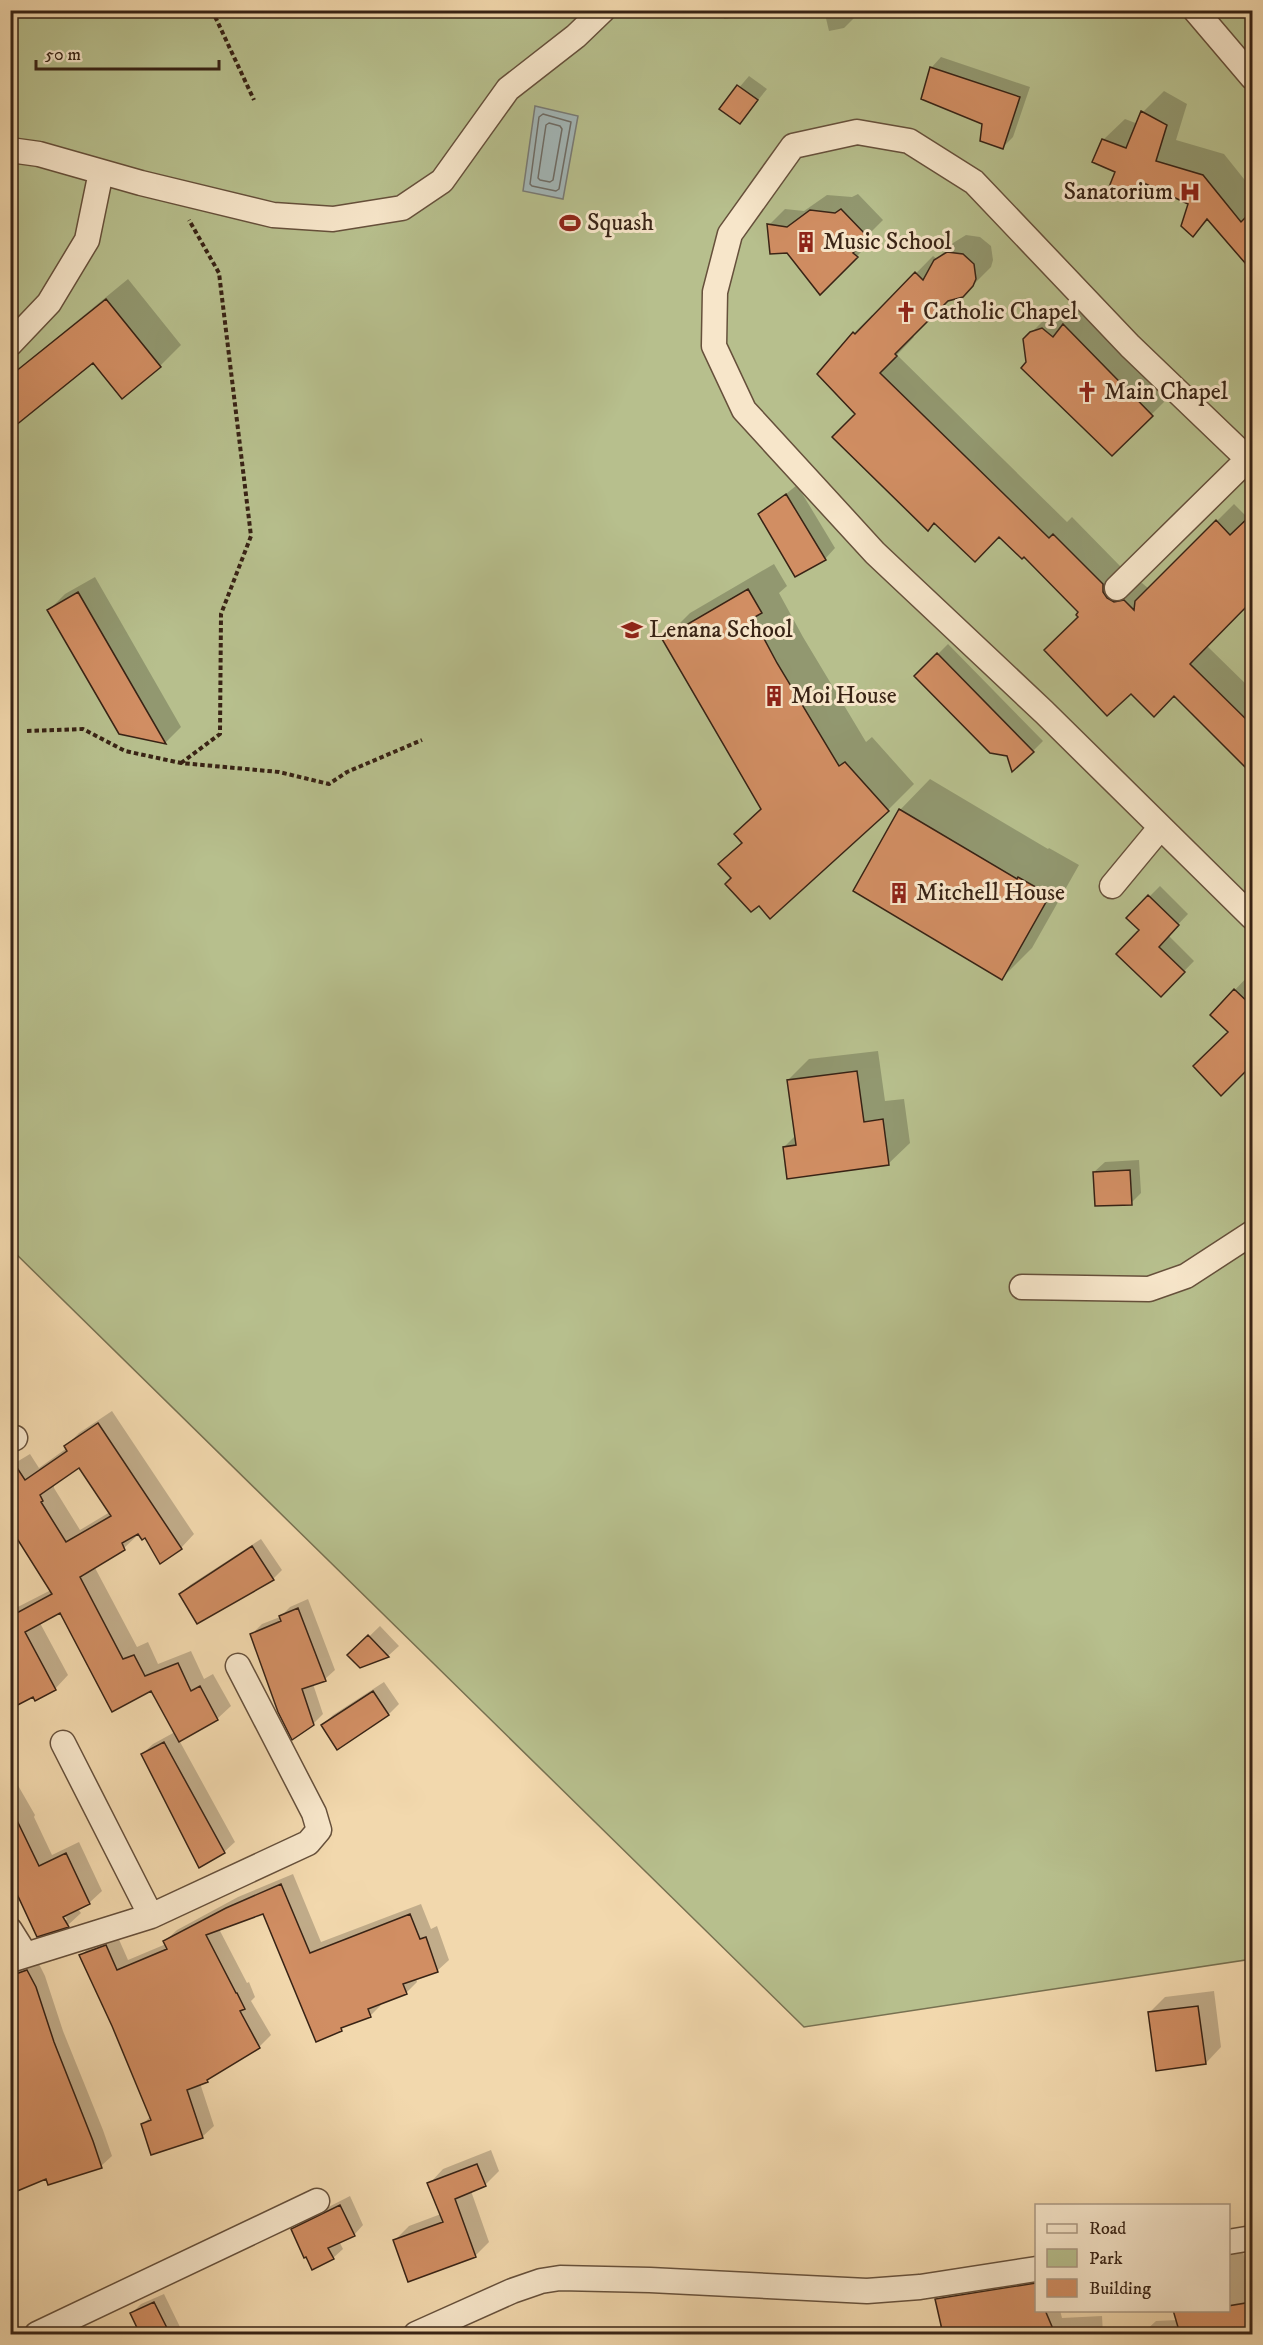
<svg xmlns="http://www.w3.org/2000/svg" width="1263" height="2345" viewBox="0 0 1263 2345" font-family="'IM FELL DW Pica',serif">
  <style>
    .green { fill: #b7bf8d; stroke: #787151; stroke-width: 1.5 }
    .water { fill: #a2b6b7; stroke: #787b76; stroke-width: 1.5 }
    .shadow { fill: #0003; fill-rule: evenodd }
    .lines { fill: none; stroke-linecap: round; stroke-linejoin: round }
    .shore { stroke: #6d6c66; stroke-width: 1.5 }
    .building { fill: #d18e63; stroke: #382315; stroke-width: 1.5; fill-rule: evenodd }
    .minor-casing { stroke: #66503b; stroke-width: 27 }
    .path { stroke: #382315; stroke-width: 4; stroke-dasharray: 4.5 3; stroke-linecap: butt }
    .minor { stroke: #f7e6ca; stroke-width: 24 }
    .labels { text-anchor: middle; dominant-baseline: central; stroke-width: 6; stroke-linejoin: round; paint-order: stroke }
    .poi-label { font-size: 24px; fill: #382315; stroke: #f7e6ca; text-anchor: start }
  </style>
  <rect width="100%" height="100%" fill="#f2d8ad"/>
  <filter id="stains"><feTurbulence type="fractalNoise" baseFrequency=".00333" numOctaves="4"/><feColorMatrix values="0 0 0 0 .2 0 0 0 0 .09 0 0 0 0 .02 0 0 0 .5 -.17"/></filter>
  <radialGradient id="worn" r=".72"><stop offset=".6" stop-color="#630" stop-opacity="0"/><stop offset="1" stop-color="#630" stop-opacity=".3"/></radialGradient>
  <path class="green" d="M10 11H1252V1959L804 2027 11 1249Z"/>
  <path class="water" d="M535 106 578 116 563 199 523 191Z"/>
  <path class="shadow" d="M722 10H788L724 19Z
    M824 10H853L855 17 844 28 829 31Z
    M941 57 1030 87 1013 137 1003 147 984 123 931 68Z
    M749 76 767 89 740 122 721 109Z
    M1164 91 1187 104 1176 140 1224 154 1252 189V268L1209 219 1193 235 1190 203 1150 184 1139 195 1117 171 1103 140 1125 119 1138 124 1143 112Z
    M858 194 883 220 867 236 872 241 820 293 769 225 785 209 804 211 827 195 852 197Z
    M966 235 980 237 991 246 993 260 991 267 962 296 948 299 912 335 914 337 897 355 1067 522 1072 517 1120 566 1121 574 1132 585 1142 583 1149 589 1234 504 1249 519 1252 515V599L1207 646 1252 690V772L1174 694 1080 617V612L1024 555 857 414 819 374 854 333 872 315 873 317 933 256 937 259 953 243Z
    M128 279 181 345 160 366 122 397 93 361 10 376Z
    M1080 309 1167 399 1112 454 1028 363 1024 340 1048 316 1059 313 1068 321Z
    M797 485 835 548 825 559 760 515Z
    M774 564 787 586 779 593 803 637 866 742 872 737 914 784 888 810 733 878 720 864 743 841 736 834 762 808 664 639 690 613Z
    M95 577 181 727 166 742 120 733 49 610 65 594Z
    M948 644 1043 741 1033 751 1008 755 916 676Z
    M930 779 1048 849 1049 848 1079 865 1032 948 1002 978 900 810Z
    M1160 886 1188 914 1168 935 1194 961 1161 995 1141 930 1128 918Z
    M1252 972V1063L1221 1093 1230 1032 1212 1014Z
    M878 1051 885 1101 904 1099 910 1143 888 1164 784 1147 796 1135 788 1080 809 1059Z
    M1139 1160 1141 1193 1131 1203 1094 1172 1105 1162Z
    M112 1411 194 1534 181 1548 140 1533 124 1548 94 1566 137 1647 148 1642 158 1664 191 1651 204 1679 213 1674 231 1706 217 1719 179 1740 235 1842 224 1852 142 1754 153 1744 175 1732 151 1689 61 1611 40 1623 68 1675 55 1689 34 1695 10 1611 51 1590 10 1466 30 1454 39 1468 67 1448 66 1446 79 1433ZM79 1466 110 1512 80 1530 54 1488V1484Z
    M261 1539 282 1570 273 1579 198 1622 181 1594 190 1585Z
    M308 1599 335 1670 325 1679 313 1684 323 1714 313 1724 252 1634 262 1624 280 1617 290 1607Z
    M380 1626 399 1646 388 1656 360 1666 350 1655Z
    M384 1682 399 1704 389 1714 337 1748 322 1726 333 1715Z
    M16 1782 35 1815 34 1817 52 1855 79 1842 102 1891 89 1903 78 1909 81 1913 68 1925 38 1935 10 1876V1785ZM61 1910 67 1920H64Z
    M293 1874 321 1942 421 1904 431 1929 437 1926 449 1960 437 1971 416 1978 417 1982 406 1993 381 2002V2005L370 2016 345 2025 341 2029 264 1913 219 1929 247 1983 249 1982 255 1997 251 2001 271 2035 259 2047 200 2083 214 2126 202 2137 143 2124 151 2116 113 2025 81 1956 92 1944 117 1935 128 1960 166 1944 165 1941 177 1930 238 1897Z
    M10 1960H37L45 1976 63 2031 103 2130 112 2156 101 2166 47 2177 10 2192Z
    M1214 1991 1221 2047 1206 2063 1149 2013 1165 1997Z
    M491 2150 499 2171 485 2185 471 2191 489 2242 475 2256 395 2240 409 2226 441 2214 429 2184 443 2169Z
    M350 2196 363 2225 354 2235 339 2241 343 2249 333 2258 293 2229 303 2220Z
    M1241 2243 1252 2291V2334H1142L1156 2321 1178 2320 1228 2310V2246Z
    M1036 2273V2310H1060L1062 2318 1102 2316 1103 2334H942L940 2326 942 2324 937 2300 949 2287Z
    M164 2294 180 2327 178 2330 180 2334H136L140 2331 131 2314 141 2304Z"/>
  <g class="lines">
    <path class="shore" d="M543 114 571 122 559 189 556 191 532 186 530 184 539 117Z
      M549 123 560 126 562 129 553 180 550 182 540 180 538 178 546 125Z"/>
  </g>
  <path class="building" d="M930 67 1020 97 1003 149 980 141 982 124 921 99Z
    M737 85 758 100 740 124 719 109Z
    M1141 111 1167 125 1156 161 1203 175 1241 222 1252 211V271L1207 219 1193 237 1181 226 1188 204 1144 183 1140 197 1109 187 1115 172 1092 162 1102 139 1126 148Z
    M841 209 868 237 853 253 858 257 820 295 787 253 770 254 767 224 787 227 810 210 835 213Z
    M947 252 963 254 974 264 976 279 973 286 963 297 948 301 895 354 897 356 880 373 1049 538 1053 534 1103 584V592L1107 598 1114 602 1124 600 1134 610 1135 601 1216 520 1230 535 1252 514V601L1190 664 1252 725V774L1174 696 1154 717 1131 694 1107 716 1044 650 1078 617 1076 615 1078 612 1024 557 1022 559 999 537 975 562 934 523 928 531 832 437 855 414 817 374 853 332 855 334 915 272 923 280 934 260Z
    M106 299 161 367 122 399 93 363 10 430V376Z
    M1063 324 1153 416 1112 456 1021 368 1026 362 1023 339 1030 332 1042 328 1053 337Z
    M786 494 826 560 795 577 758 514Z
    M748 589 762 613 753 618 777 663 839 766 845 762 889 811 770 919 759 906 751 912 725 884 731 878 718 864 742 843 734 834 761 809 662 639Z
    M78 592 166 744 119 734 47 610Z
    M937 653 1034 752 1012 772 1007 756 990 753 914 676Z
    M899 809 1017 879 1018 877 1050 895 1002 980 853 891Z
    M1148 895 1179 925 1159 947 1185 972 1161 997 1116 954 1139 930 1126 918Z
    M1234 989 1252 1006V1065L1221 1096 1193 1066 1228 1032 1210 1015Z
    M857 1071 864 1122 883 1119 889 1165 787 1179 783 1147 796 1145 787 1080Z
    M1130 1170 1132 1205 1095 1206 1093 1172Z
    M98 1423 182 1549 160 1564 145 1538 142 1540 138 1534 122 1543 125 1550 80 1577 123 1659 134 1655 145 1676 178 1663 191 1691 200 1686 218 1720 179 1742 151 1691 112 1712 60 1613 25 1632 56 1690 35 1701 33 1697 10 1709V1605L15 1614 52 1594 18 1540 10 1545V1457L25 1480 67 1451 64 1446ZM79 1468 111 1516 66 1542 41 1502 43 1501 40 1495Z
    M252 1546 274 1580 197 1624 179 1594Z
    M298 1608 326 1681 302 1689 314 1725 292 1740 278 1712 250 1634 281 1621 279 1616Z
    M368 1635 389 1657 360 1668 347 1655Z
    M373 1691 389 1715 337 1750 321 1725Z
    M164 1742 225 1853 199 1868 141 1754Z
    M10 1806 39 1866 66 1853 90 1904 63 1917 69 1927 37 1937 10 1879Z
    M281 1884 310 1953 410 1914 420 1939 426 1937 438 1972 403 1984 407 1994 368 2009 371 2017 341 2028 342 2031 316 2042 263 1914 206 1935 236 1993H237L245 2009 240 2011 260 2048 207 2080 208 2082 187 2090 203 2138 151 2155 141 2124 151 2120 112 2026 79 1955 106 1945 117 1970 167 1949 163 1941 226 1908Z
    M27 1970 36 1987 54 2042 93 2141 102 2168 48 2185 46 2179 10 2194V1976Z
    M1198 2006 1206 2064 1156 2071 1148 2012Z
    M477 2164 486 2186 455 2199 476 2257 408 2282 393 2240 443 2222 427 2183Z
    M340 2205 355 2236 328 2248 334 2259 312 2270 306 2257 304 2258 291 2229Z
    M1036 2283V2310H1045L1053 2329 1015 2334H943L935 2299Z
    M154 2302 170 2334H140L130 2313Z
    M1252 2302V2334H1180L1173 2310H1228V2306Z"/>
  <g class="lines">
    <defs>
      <path id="minor" d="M1195 10 1252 77
        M10 150 39 154 141 183 273 215 333 219 402 208 442 181 508 89 576 36 603 10
        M10 344 49 303 87 240 101 172
        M1252 463 1130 346 974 182 909 141 857 132 793 146 730 234 715 292 714 346 744 410 875 553 1044 712 1252 917
        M1117 588 1248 459
        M1112 886 1160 828
        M1022 1287 1149 1289 1186 1276 1252 1233
        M10 1440 15 1438
        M63 1743 151 1916
        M10 1930 25 1954
        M10 1960 151 1916 308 1843 319 1830 314 1813 238 1666
        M1228 2242 1252 2238
        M37 2334 317 2201
        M416 2334 512 2291 541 2281 560 2278 650 2280 867 2291 920 2287 1036 2269"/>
    </defs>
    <use href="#minor" class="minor-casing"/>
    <path class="path" d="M212 10 254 100
      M27 731 83 729 125 751 181 763 279 772 329 784 347 772 422 740
      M181 763 220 734 221 614 251 536 219 273 189 220"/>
    <use href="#minor" class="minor"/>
  </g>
  <defs>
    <symbol id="hospital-bare" viewBox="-9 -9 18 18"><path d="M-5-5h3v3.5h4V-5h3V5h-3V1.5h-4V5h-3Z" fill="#8f2418" stroke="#f7e6ca" stroke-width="2.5" paint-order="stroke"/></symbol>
    <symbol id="stadium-bare" viewBox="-9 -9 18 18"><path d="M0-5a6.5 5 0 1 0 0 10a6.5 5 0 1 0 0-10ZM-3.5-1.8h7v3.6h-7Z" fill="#8f2418" stroke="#f7e6ca" stroke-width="2.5" paint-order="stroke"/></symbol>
    <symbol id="building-bare" viewBox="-9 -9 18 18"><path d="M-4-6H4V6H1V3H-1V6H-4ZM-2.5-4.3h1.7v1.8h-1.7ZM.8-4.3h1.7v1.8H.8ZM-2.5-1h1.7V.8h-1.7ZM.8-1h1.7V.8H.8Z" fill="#8f2418" stroke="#f7e6ca" stroke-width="2.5" paint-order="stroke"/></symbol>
    <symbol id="church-bare" viewBox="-9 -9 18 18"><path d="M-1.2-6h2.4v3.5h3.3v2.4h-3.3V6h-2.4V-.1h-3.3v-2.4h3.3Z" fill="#8f2418" stroke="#f7e6ca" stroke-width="2.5" paint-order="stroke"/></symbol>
    <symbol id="school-bare" viewBox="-9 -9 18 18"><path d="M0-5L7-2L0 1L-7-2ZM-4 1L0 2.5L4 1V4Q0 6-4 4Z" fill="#8f2418" stroke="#f7e6ca" stroke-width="2.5" paint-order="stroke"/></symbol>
  </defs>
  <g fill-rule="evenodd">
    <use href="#hospital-bare" x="1175" y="177" width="30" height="30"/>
    <use href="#stadium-bare" x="555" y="208" width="30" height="30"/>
    <use href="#building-bare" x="791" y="227" width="30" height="30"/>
    <use href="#church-bare" x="891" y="297" width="30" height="30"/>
    <use href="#church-bare" x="1072" y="377" width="30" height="30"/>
    <use href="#school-bare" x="617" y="615" width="30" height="30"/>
    <use href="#building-bare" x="759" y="681" width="30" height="30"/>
    <use href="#building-bare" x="884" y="878" width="30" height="30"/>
  </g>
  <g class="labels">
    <g class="poi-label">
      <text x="1173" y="192" text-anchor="end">Sanatorium</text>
      <text x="587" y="223">Squash</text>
      <text x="823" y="242">Music School</text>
      <text x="923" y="312">Catholic Chapel</text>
      <text x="1104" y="392">Main Chapel</text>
      <text x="649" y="630">Lenana School</text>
      <text x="791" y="696">Moi House</text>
      <text x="916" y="893">Mitchell House</text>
    </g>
  </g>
  <rect width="1263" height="2345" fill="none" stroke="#f2d8ad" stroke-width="36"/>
  <rect x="12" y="12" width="1239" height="2321" fill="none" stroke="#382315" stroke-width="3"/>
  <rect x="18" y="18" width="1227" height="2309" fill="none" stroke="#382315" stroke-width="1.5"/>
  <rect x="1035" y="2204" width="195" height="108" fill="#f7e6ca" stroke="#ab9882" stroke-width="1.5"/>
  <rect x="1047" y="2224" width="30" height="9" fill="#f7e6ca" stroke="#ab9882" stroke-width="1.5"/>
  <text x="1089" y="2234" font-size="18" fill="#382315">Road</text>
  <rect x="1047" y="2249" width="30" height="18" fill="#b7bf8d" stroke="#ab9882" stroke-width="1.5"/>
  <text x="1089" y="2264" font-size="18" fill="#382315">Park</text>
  <rect x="1047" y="2279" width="30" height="18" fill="#d18e63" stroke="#ab9882" stroke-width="1.5"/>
  <text x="1089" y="2294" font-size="18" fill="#382315">Building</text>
  <path d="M36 60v9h183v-9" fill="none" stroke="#382315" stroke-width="3"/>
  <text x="45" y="60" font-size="18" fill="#382315" stroke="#f7e6ca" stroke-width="4.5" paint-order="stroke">50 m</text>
  <rect width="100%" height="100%" filter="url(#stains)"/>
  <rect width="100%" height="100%" fill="url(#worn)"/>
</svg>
